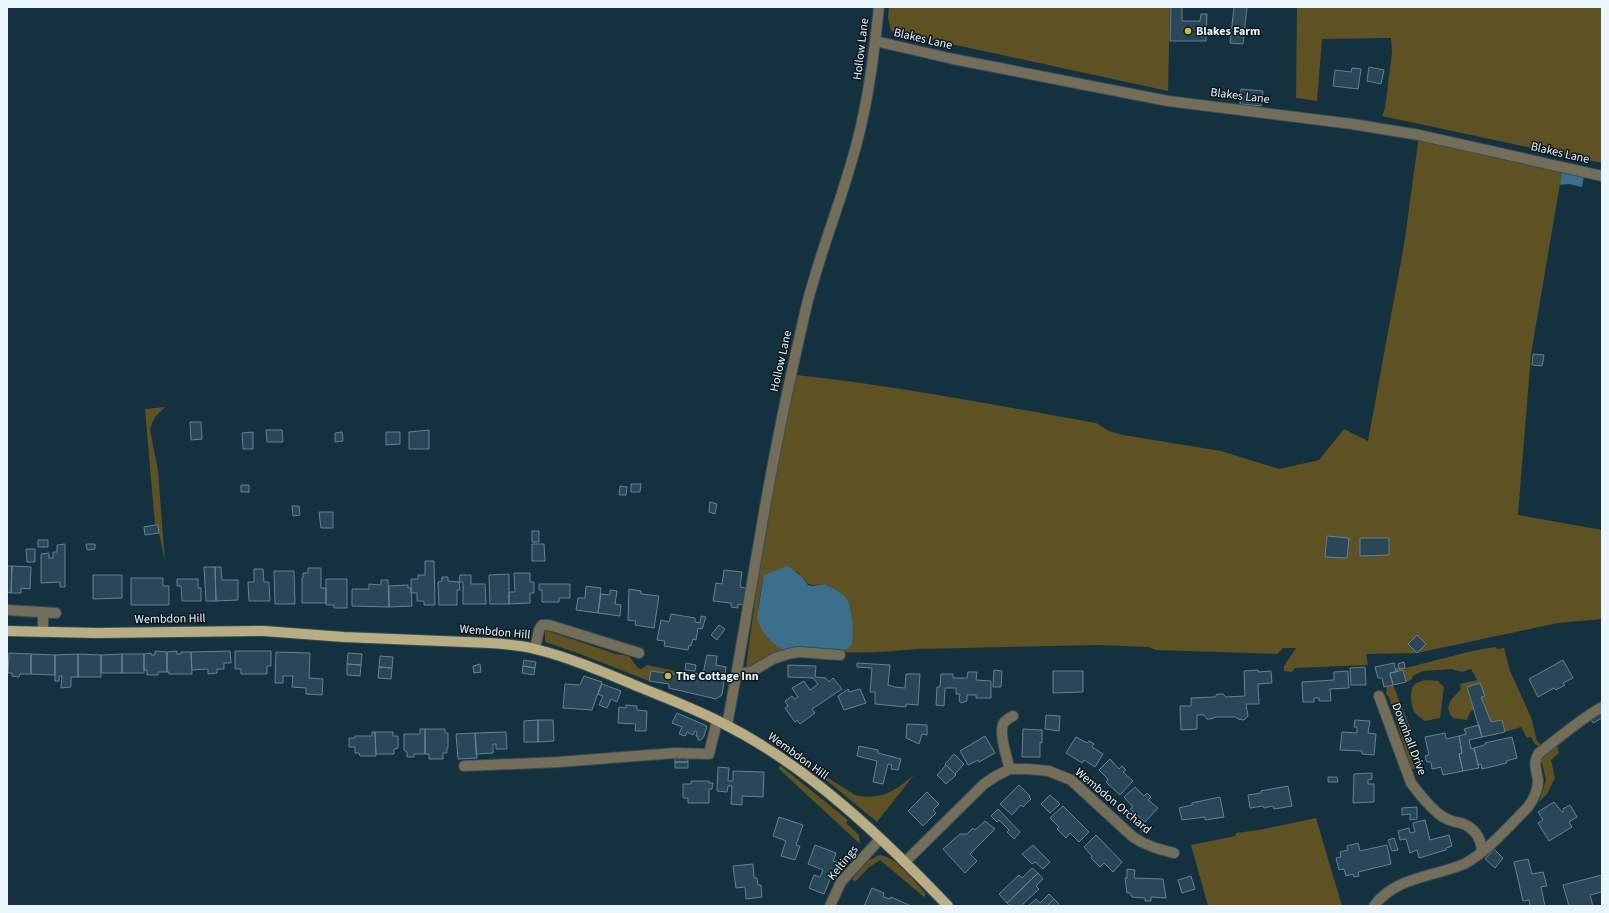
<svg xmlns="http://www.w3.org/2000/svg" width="1609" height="913" viewBox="0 0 1609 913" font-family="'Source Sans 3',sans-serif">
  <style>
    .green { fill: #5e5122; fill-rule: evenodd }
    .water { fill: #3a708c }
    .building { fill: #2a4757; stroke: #638294 }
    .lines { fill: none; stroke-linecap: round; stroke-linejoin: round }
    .minor-casing { stroke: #324d5b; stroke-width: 12 }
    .major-casing { stroke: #324d5b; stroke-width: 12 }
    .minor { stroke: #746e58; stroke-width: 10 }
    .major { stroke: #b9ad81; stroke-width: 10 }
    .poi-dot { fill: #d5b534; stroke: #0b181e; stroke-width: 1.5 }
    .labels { text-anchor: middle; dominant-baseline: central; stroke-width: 3; stroke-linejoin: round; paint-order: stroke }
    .poi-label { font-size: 12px; font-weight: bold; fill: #e9f6fe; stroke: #0b181e; text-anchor: start }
    .street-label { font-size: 12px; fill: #e9f6fe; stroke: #0b181e }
  </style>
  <rect width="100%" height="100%" fill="#143140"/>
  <path class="green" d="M889 7H1170L1168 91 891 31 888 17Z
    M1297 7H1602V163L1382 116 1385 108 1392 53 1391 38 1322 39 1317 101 1296 98Z
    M1419 135 1562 172 1531 354 1518 515 1602 530V619L1558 623 1417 653 1366 654 1368 665 1295 668 1292 672 1284 671V666L1296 648H1283L1277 654 1156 650 1148 647 1099 645 917 649C888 652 858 654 829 651L851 640V634L830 587 825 584C803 587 810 583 796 571L763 581C756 617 752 627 785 650L777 652 751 668 746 667 764 534 796 375C897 386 996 405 1096 423L1109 431 1123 435 1221 451 1279 469 1319 460 1344 429 1368 441 1404 245ZM1327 536 1348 538 1347 558 1325 557Z
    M165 407C158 414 152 419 150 430L158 471 165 562 159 533 155 525 145 409Z
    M545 630 616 654 629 656 638 668 641 669 647 665 694 675V677L651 671 649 681 580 654 545 642Z
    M1496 647 1497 649 1504 648 1510 671 1531 717 1537 741 1541 745 1539 747 1535 744 1531 737 1527 738 1521 727 1505 732 1502 720 1491 722 1481 697 1485 696 1480 683 1467 687 1474 709 1470 712 1467 720 1453 718C1442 706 1453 698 1461 689L1460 684 1477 680 1471 669 1462 672 1452 669 1423 671 1414 675 1411 680 1406 682 1404 671 1396 672V668L1399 667V669L1405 668C1436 661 1466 651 1496 647Z
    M1426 680 1438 681 1444 687 1440 718 1425 721C1422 719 1418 716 1415 713 1411 707 1409 691 1414 685 1417 682 1422 681 1426 680Z
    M1393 685 1411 730 1409 742 1416 769H1411L1389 697 1386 694 1387 686Z
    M1557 745 1559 753 1551 760C1553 766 1553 772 1555 778L1547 794 1539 802 1546 780 1541 758 1544 753Z
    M781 766 848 820 846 823 859 835 860 844 778 768Z
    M809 766 855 795C881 801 895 791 914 775L877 822Z
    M1316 818 1342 906H1208L1191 845 1235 836 1236 833 1259 830Z
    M879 855C896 856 915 882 926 894L924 897 880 860 868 868 855 882 852 879 868 861Z"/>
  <path class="water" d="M1562 172 1584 177 1582 187 1569 184 1560 185Z
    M788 566 801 576 808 585 813 586 825 584C831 588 841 592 846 598 852 605 855 637 851 645 849 649 843 650 839 651 830 651 789 652 784 650 770 643 760 631 757 617L764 575Z"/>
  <path class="building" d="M1171 7H1182V21H1200L1201 14H1207L1206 41H1170Z
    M1234 7H1247L1243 44 1230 43Z
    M1369 67 1384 70 1381 84 1367 81Z
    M1352 68 1361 69 1358 89 1333 86 1335 70 1351 72Z
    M1241 89 1263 91 1261 106 1240 104Z
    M1533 354 1544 355 1542 366 1532 365Z
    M190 422H201L202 439 191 440Z
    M266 430H282L283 442H267Z
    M429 430V449H409V432Z
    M253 432V449H243L242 433Z
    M342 432 343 441 335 442V433Z
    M386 432H400V444L386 445Z
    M631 484H641L640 492H631Z
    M241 485H249V492H241Z
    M620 486 627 487 626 495H619Z
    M710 502 717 504 715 514 709 512Z
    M292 506H299L300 515 293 516Z
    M319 512H333V528H321Z
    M155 525H158L159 533 145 535 144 527Z
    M532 531H539V542H532Z
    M1327 536 1349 538 1347 558 1325 557Z
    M1360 538H1389V555L1360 556Z
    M38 540H48V547H38Z
    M65 544V587H60V582L41 583V554L49 553V558H53V552H57V545Z
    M86 544H95V549L87 550Z
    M532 544H544L545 561H532Z
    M26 549H35V562H27Z
    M425 561H434L435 605H424V601H417V593H411V579H418V575H425Z
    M7 566H12L11 593 7 592Z
    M12 566 31 567 30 589 21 588V593H11Z
    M204 567H215L216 601H206Z
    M215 567H221L222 580H238V600L216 601Z
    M308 568H321V588H326V603H302V578H303V573H308Z
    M254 569H263L264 582H269L270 601H249L248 582H254Z
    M724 570 742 572 740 587 746 588 744 605 738 604V608L731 607V603L713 601 716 583 722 584Z
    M274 571H294L295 604H275Z
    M514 573H530V582H534V593H530V603L509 604V592H515Z
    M509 574V604H490L489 575Z
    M93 575H122V598L93 599Z
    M460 575H471V584H485L486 604H463V582H459Z
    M442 577H448V581L459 582 460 590H457V605H439L438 582 442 581Z
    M131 578H163V586H169V605H131Z
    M177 579H198V588H201V601H182L181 586H177Z
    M326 579H347V608H334V605H326Z
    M381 580H388L389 607 352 606V589H369V584L381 585Z
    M539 584H570V598H559V602H542V590H539Z
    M408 585V588H411L412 606 389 607V586Z
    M586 586 601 588 598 613 576 610 578 598H585Z
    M629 589 641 591V594L659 596 654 628 635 625 636 621 628 620Z
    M610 590 617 591 615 604 621 605 620 616 598 613 601 594 610 595Z
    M671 614 695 618V622L700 623 701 616 706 617 702 629 698 628 696 640 693 639 691 646 689 645 688 650 664 646 665 641 657 640 661 620 669 622Z
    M719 625 725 629 717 640 711 635Z
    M1417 635 1426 644 1417 653 1408 644Z
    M155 651 167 652V672H158V675H147V670H144V654L151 653V655H155Z
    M177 651V654H181V652H191L192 674H169V672H167V652Z
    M230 651 231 663H224V669H217V673L208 674V669L192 670 191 652Z
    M235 651H271V666H267V674H241V669H235Z
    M276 652 310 653 309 678 323 679 322 695 306 694V688L292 687 293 676H283V683H275Z
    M9 653 31 654V674H20L19 677 12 676V673H8Z
    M348 653 362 654 361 665 347 664Z
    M31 654 55 655V675L31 674Z
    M78 654 101 655V677H78Z
    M78 654V677H71V687L61 688 62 676H59V681H55V655Z
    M122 654V673H101V655Z
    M122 654H144V673H122Z
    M707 655 717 656 716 665 726 667 722 695 716 699 669 688V684L649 681 651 671 694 677 695 673 703 674Z
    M380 656 393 657 392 668 379 667Z
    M524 660 536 662 535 668 523 666Z
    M1563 660 1573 678 1563 683 1565 685 1556 690 1554 688 1538 697 1529 679Z
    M1404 662 1405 668 1399 669 1398 664Z
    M686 663 696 665 695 671 685 670Z
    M857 663 890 665 888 685 895 687 905 688 906 674H920L918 705 906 704V707L875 704V692H870L872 668 857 667Z
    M1394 663 1396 672 1390 673 1393 685 1384 687 1382 678H1378L1375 667Z
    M347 664 361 665 360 676 347 675Z
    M480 664 481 672 474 673 473 666Z
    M788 665 816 666 815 677 826 678 829 682 833 678 842 689 812 709 815 713 800 724 797 720 795 722 785 708 788 706 785 701 792 696 795 699 798 697 792 688 804 681 810 690 818 684 813 678 788 677Z
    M523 666 535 668 534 675 522 673Z
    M379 667 392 668 391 679 378 678Z
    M1365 667 1366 685H1351L1350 668Z
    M994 670 1002 671 1001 687H993Z
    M1258 670V672L1271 671 1272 683 1258 684 1259 704H1246L1248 716 1244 720 1238 719 1236 717H1216L1211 719H1207L1204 715H1197V729L1181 730 1180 706H1191V698L1215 697 1217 694H1223L1226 697 1245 696 1244 671Z
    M1403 670 1406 682 1393 685 1390 673Z
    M1053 671H1083V692L1053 693Z
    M1348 671 1349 688 1330 689 1331 701H1319V698H1314V702H1303L1302 682 1334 680V672Z
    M968 672H977L976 680 991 681V698H976V695H967V701L961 703 959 701 960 694H956V688H945L944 706 936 705 937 687H940L941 674H953V678H967Z
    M584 676 602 682 592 710 563 708 565 684 580 685Z
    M1480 683 1485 696 1481 697 1491 722 1502 720 1505 732 1482 737 1467 687Z
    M602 684 621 691 617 702 611 699 607 708 599 705 603 696 598 694Z
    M848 689 849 692 860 689 866 703 844 710 838 696Z
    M626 705 637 706V710L647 711 646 731H635L636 724 618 723 619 707 626 708Z
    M1602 711V718L1593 723 1590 718Z
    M677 713 707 726 704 736 701 740H698V737L696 736 697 732 695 731 693 735 687 732 685 736 679 734 682 727 672 723Z
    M1046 715 1060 716 1059 731 1045 729Z
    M538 720H553L554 741 538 742Z
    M538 720V742H524V721Z
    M1355 720 1370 721 1368 733 1376 734 1374 755 1362 754V751L1340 750 1342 732 1357 733V727H1354Z
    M907 724 927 725V735L922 734 919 744 906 738Z
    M1479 725 1482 737 1469 740 1471 749 1474 748 1479 768 1463 771 1459 754 1462 753 1459 736 1466 734 1464 729Z
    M420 729H425V754H414V757H407V752L404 750V734H420Z
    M425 729H445V733H448V748H447V753H443V759H429V754H425Z
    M1023 729 1042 730V743L1040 742V757H1022Z
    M372 732H375L376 756H360L359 753H355V747H349V738H355V736H372Z
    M375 732H393V736H398V748L394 749V754H376Z
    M506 732 507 749H496V744H493V753L476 754 475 733Z
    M475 733 477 758 458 759 456 734Z
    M1445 733 1446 739 1459 736 1462 753 1459 754 1463 771 1443 775 1441 767 1432 769 1431 762H1427L1425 756 1429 755 1425 737Z
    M985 736 995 753 979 762 978 760 968 765 960 751Z
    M1076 737 1087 743 1089 741 1094 744 1092 747 1103 754 1095 767 1084 760 1082 763 1066 753Z
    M1512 737 1517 758 1506 761 1507 763 1482 769 1481 764 1478 765 1474 748 1485 745V743Z
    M859 746 878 750V753L901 759 898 770 891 769 892 765 888 764 883 784 873 782 877 761 857 756Z
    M954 754 964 764 955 774 945 764Z
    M675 755H688V762H675Z
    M1110 759 1119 769 1122 766 1126 770 1123 772 1133 781 1120 795 1106 782 1108 779 1099 770Z
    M675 762H688V768H675Z
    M946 765 956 775 946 784 937 775Z
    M718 767 729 768 728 781H733V771L764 772 763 797 742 796V805L731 804 732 786H728L727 792 717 791Z
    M1372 773V779L1368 780V784H1374V802L1353 803 1354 774Z
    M1328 777H1337L1338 782H1328Z
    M691 781H709V783H713L712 789H709V803H688V798H683V784H691Z
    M1019 785 1030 796 1029 797 1031 799 1023 807 1021 805 1012 815 1000 804Z
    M1288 786 1292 806 1274 809 1273 806 1264 808 1263 806 1250 808 1248 795 1261 793V791Z
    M1135 787 1144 796 1147 793 1151 797 1148 800 1158 808 1145 822 1130 809 1133 807 1124 797Z
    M927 792 939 804 933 810 936 813 923 826 908 811Z
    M1050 795 1060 804 1050 813 1041 804Z
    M1220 797 1224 817 1205 820V817L1182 820 1179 808 1192 805V803Z
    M1554 802 1562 812 1564 811 1563 809 1570 805 1577 817 1569 822 1572 827 1549 841 1538 823 1543 820 1538 812Z
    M1063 806 1089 832 1079 842 1070 833 1066 838 1057 829 1059 827 1050 818Z
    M1417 807V819L1410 820V814L1402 815V808Z
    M998 809 1020 832 1014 839 1007 832 1009 830 999 820 997 822 991 816Z
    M779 817 803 825 796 845 800 846 795 860 781 856 786 841 773 836Z
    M1425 820 1430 840 1449 835 1452 846 1446 848V850L1419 858 1417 850 1410 853 1406 839 1400 840 1398 831 1409 828 1410 833 1415 832 1413 823Z
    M985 821 995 829 970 854 977 861 965 873 943 849 960 834H967L973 828 975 830Z
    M1096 835 1122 862 1113 872 1104 863 1100 867 1091 858 1092 856 1084 847Z
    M1394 838 1398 850 1392 851 1388 840Z
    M1358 843 1360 851 1387 845 1391 864 1358 872 1359 876 1354 877 1353 874 1346 876 1344 869 1339 870 1336 858 1341 857 1340 852 1348 850 1347 846Z
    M815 845 836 853 833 861 837 862 824 894 809 888 814 875 820 877 823 870 808 864Z
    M1033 845 1050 862 1043 869 1035 862 1032 864 1022 854Z
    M1494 849 1503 858 1495 868 1485 859Z
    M1528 859 1532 874 1543 872 1547 886 1541 887 1545 906H1530L1529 900 1523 901 1514 862Z
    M753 864 754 878H757L758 885H761L762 897 746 899 745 887 736 888 733 866Z
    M1032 868 1038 873 1007 903 999 894 1019 875 1022 878Z
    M1127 869 1135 870 1134 878 1163 879 1166 898 1151 897V901H1145V898L1132 897 1130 893H1127L1125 878H1127Z
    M1038 873 1043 879 1036 886 1039 889 1021 906H1010L1007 903Z
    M1602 875V892L1590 895 1593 906H1569L1563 885Z
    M1191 876 1195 889 1182 893 1178 880Z
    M872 888 884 893 883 897 890 899 891 897 911 906H864Z
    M1049 894 1054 899 1047 906H1028L1036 899 1040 903Z
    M1054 899 1059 904 1057 906H1047Z"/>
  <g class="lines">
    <defs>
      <path id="minor" d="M875 41 953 59 1168 101 1352 124 1419 135 1602 176
        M7 610 56 613
        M43 612V632
        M535 649 539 630 542 625H549L639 653
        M737 674 751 672 773 659 788 654 798 652 840 655
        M1379 696 1411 783C1420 795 1431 809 1443 817 1449 821 1455 822 1461 823 1475 828 1481 838 1482 851
        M727 725C739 662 749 599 760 536 773 458 789 381 807 304 821 249 843 197 857 142 869 97 874 52 879 7
        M464 766 559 762 675 753 709 754 717 721
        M1010 769H1028L1049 771 1071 780 1133 837C1146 846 1159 849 1174 853
        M905 862 984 784 996 776 1010 769C1007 759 999 734 1003 724 1005 720 1009 718 1013 716
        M830 906 841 882 880 839
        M1374 906C1395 877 1433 877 1464 864 1485 854 1511 824 1528 807 1533 800 1538 790 1538 781 1537 769 1532 765 1539 753 1559 738 1579 720 1602 707"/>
      <path id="major" d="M7 631 97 633 264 631 344 637 490 643C505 644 520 645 535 649 568 657 601 671 632 684 663 697 696 709 726 725 809 767 884 839 948 906"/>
    </defs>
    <use href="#minor" class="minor-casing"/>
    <use href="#major" class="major-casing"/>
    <use href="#minor" class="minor"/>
    <use href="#major" class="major"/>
  </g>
  <g class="poi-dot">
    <circle cx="1188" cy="31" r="4"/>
    <circle cx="668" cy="676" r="4"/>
  </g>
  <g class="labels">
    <g class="poi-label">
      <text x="1196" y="31">Blakes Farm</text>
      <text x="676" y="676">The Cottage Inn</text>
    </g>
    <g class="street-label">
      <text transform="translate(923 39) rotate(13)">Blakes Lane</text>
      <text transform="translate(861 49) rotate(-83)">Hollow Lane</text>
      <text transform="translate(1240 96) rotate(7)">Blakes Lane</text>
      <text transform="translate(1560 153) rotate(13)">Blakes Lane</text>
      <text transform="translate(781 361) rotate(-77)">Hollow Lane</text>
      <text transform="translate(170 619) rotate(-1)">Wembdon Hill</text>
      <text transform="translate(495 632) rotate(5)">Wembdon Hill</text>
      <text transform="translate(1409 739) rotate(69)">Downhall Drive</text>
      <text transform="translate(798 756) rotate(36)">Wembdon Hill</text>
      <text transform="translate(1113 801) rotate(40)">Wembdon Orchard</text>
      <text transform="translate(843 863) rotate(-51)">Keltings</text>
    </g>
  </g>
  <rect width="1609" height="913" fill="none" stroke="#e9f6fe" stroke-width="16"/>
</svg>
